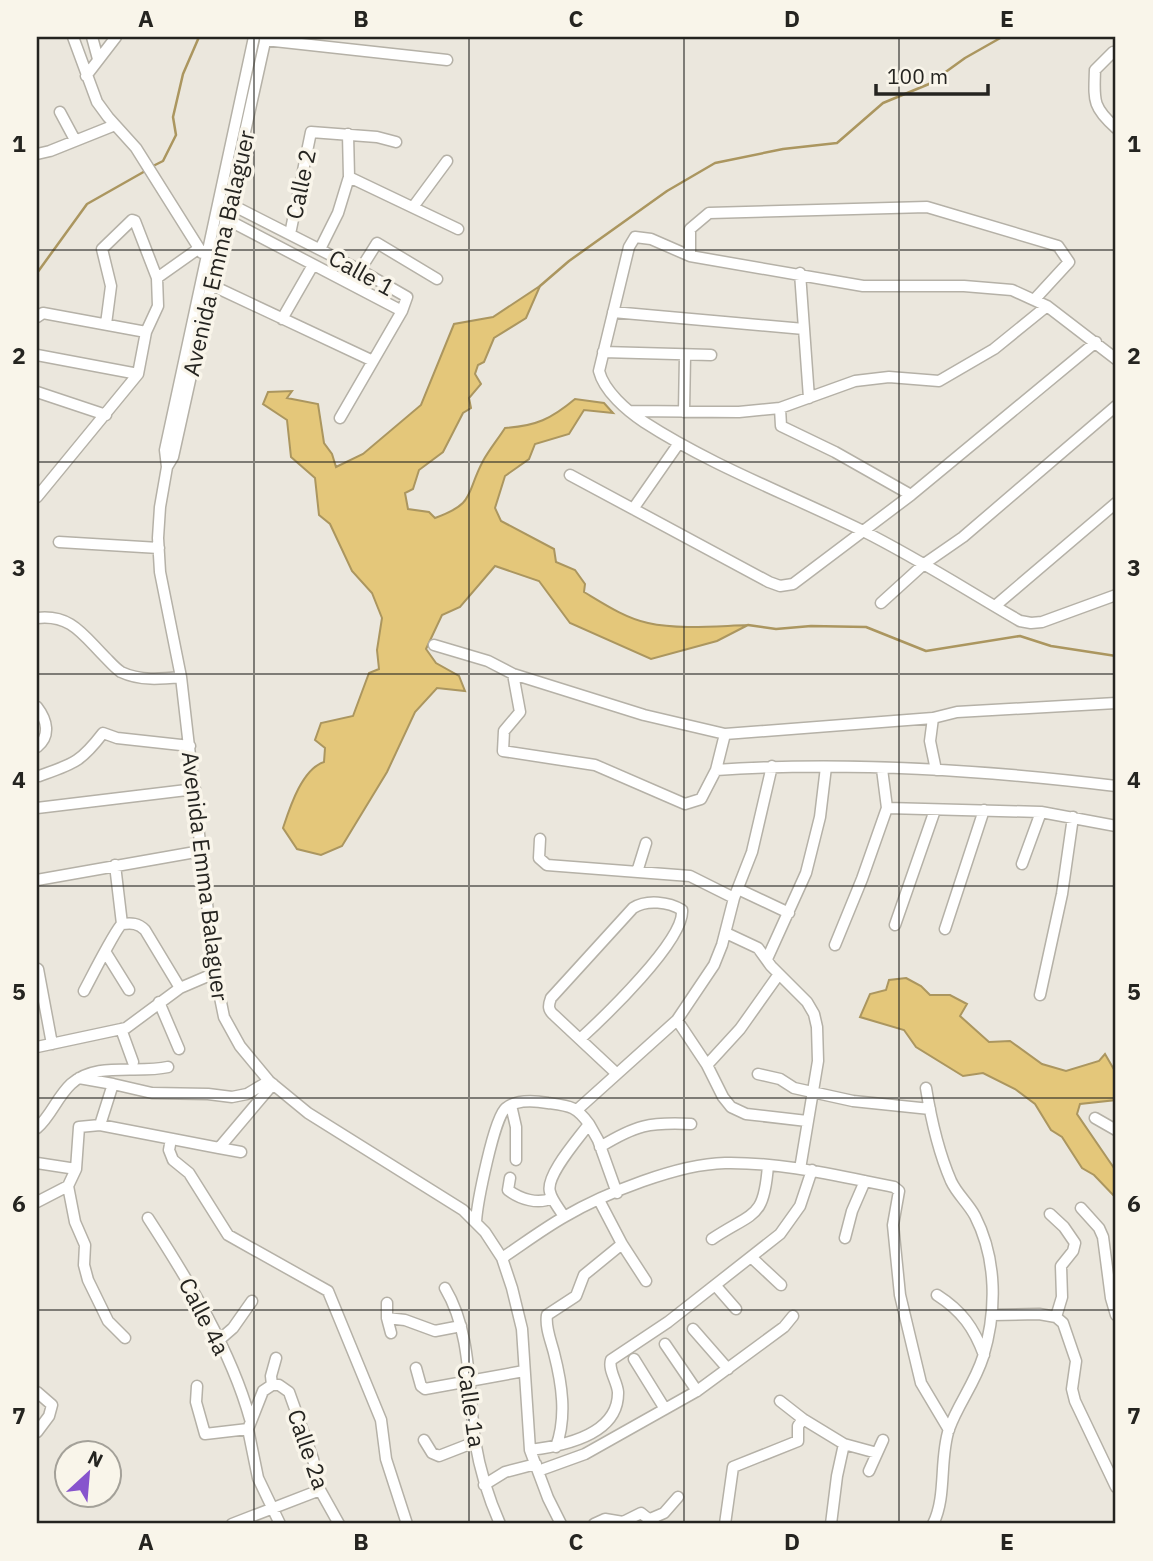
<svg xmlns="http://www.w3.org/2000/svg" width="1153" height="1561" viewBox="0 0 1153 1561" font-family="'IBM Plex Sans',sans-serif">
  <style>
    .water { fill: #e4c77a; stroke: #ab965f; stroke-width: 2 }
    .lines { fill: none; stroke-linecap: round; stroke-linejoin: round }
    .stream { stroke: #ab965f; stroke-width: 2.5 }
    .minor-casing { stroke: #b5b1a7; stroke-width: 13 }
    .minor { stroke: #fff; stroke-width: 10 }
    .grid { fill: none; stroke: #252420; stroke-width: 2; stroke-opacity: 0.55 }
    .labels { text-anchor: middle; dominant-baseline: central; stroke-width: 7; stroke-linejoin: round; paint-order: stroke }
    .street-label { font-size: 23px; fill: #252420; stroke: #f9f5ea }
    .neatline { fill: none; stroke: #252420; stroke-width: 2.5 }
    .grid-label { font-size: 23px; text-anchor: middle; font-weight: bold; fill: #252420 }
  </style>
  <rect width="100%" height="100%" fill="#ebe7dd"/>
  <path class="water" d="M540 286 526 318 494 338 484 362 478 365 475 374 481 384 469 398 471 408 463 413 443 452 419 470 413 489 405 493 408 509 429 512 435 518C476 503 465 495 483 461 489 450 498 439 505 428 536 426 551 419 575 399L604 403 613 413 584 410 569 434 535 444 529 459 505 476 495 508 501 521 554 549 556 562 575 570 585 584 584 592C604 604 625 618 648 623 680 630 716 626 748 625L717 641 651 659 570 623 539 581 495 566 460 607 442 615 426 649 436 663 459 676 465 691 437 688 415 712 387 772 342 846 321 855 297 849 283 828C290 807 302 769 324 762L325 748 315 740 321 723 353 716 369 673 379 669 377 650 382 618 372 593 352 571 330 524 319 515 315 478 291 457 287 420 263 404 268 392 292 391 287 398 318 404 324 443 332 454 336 467 363 454 421 405 454 324 493 317Z
    M906 978 921 986 930 995H950L967 1004 960 1016 989 1042 1010 1041 1042 1064 1066 1071 1099 1061 1105 1054 1116 1073V1100L1080 1104 1077 1114 1116 1171V1198L1094 1175 1082 1168 1062 1137 1051 1130 1035 1104 1015 1089 983 1073 963 1076 916 1047 904 1030 860 1017 870 994 886 990 889 980Z"/>
  <g class="lines">
    <path class="stream" d="M153 166 163 161 176 135 173 117 183 74 199 37
      M37 273 87 204 147 170
      M540 286 569 261 667 191 715 163 783 149 837 143 883 103 929 84 965 58 1002 37
      M748 625 776 629 811 626 866 627 926 651 1020 636 1051 646 1116 656"/>
    <defs>
      <path id="minor" d="M73 37 97 102 108 117 136 148 202 253
        M92 37 98 59
        M254 37 165 450 167 467 160 507 158 538 160 572 181 677 215 973 224 1017 240 1046 269 1081 308 1113 463 1210 485 1232 502 1258 512 1288 522 1329 530 1450 548 1498 561 1524
        M265 40 447 60
        M1116 52H1113L1095 70C1094 100 1092 107 1116 128
        M86 76 116 37
        M60 112 75 140
        M37 154 50 151 115 125
        M349 177 458 229
        M230 204 360 270 407 297 402 311 340 418
        M413 207 447 161
        M226 219 402 311
        M290 234 311 132 377 137 396 142
        M320 249 338 213 349 177 348 134
        M690 256V229L709 213 927 207 1058 246 1069 262 1034 300
        M360 270 377 243 437 279
        M800 273 809 398
        M211 285 373 361
        M613 312 804 329
        M37 317 43 313 146 332
        M282 319 313 265
        M106 324 111 286 102 249 132 220 135 221 157 278
        M603 352 711 355
        M37 355 138 374
        M1116 359 1047 306 1012 290 964 286H863L690 256 651 239 635 237 629 247 599 371C604 391 627 411 644 422 712 466 790 495 863 531 917 558 968 591 1020 621L1031 623 1042 622 1116 595
        M37 392 106 415
        M780 408 781 426 835 452 911 495
        M630 411 739 412 780 408 855 381 889 377 939 381 994 349 1047 306
        M684 412 685 355
        M167 467 173 457 266 37
        M570 475 769 582 780 586 793 584 911 495 1096 342
        M37 497 138 374 146 332 158 306 157 278 198 249
        M633 509 679 443
        M59 542 159 548
        M881 603 924 564 963 537 1116 406
        M995 606 1116 503
        M37 618C71 614 83 635 105 657 110 662 115 668 121 672 140 681 161 679 181 677
        M434 645 488 661 513 674 644 715 725 734 716 770 701 799 685 804 595 765 503 751 504 731 520 712 513 674
        M37 707C47 720 51 736 37 747
        M725 734 933 718
        M882 769 887 808 1041 812 1116 826
        M716 770C848 761 985 770 1116 786
        M936 770 930 741 933 718 957 712 1116 703
        M39 776C73 764 80 763 103 733L117 738 190 746
        M37 808 195 789
        M540 839 539 858 547 865 690 876 734 898
        M1022 864 1041 812
        M115 865 122 924
        M637 872 646 843
        M37 880 201 851
        M738 889 789 913
        M122 924C132 923 138 923 145 930L180 988
        M895 925 935 810
        M945 929 984 810
        M726 933 758 948 771 966 807 1002 814 1014 817 1027 818 1061 800 1169
        M835 945 862 879 887 808
        M106 953 129 990
        M767 959 806 873 820 817 826 767
        M38 969 52 1044
        M84 991C90 980 116 928 122 924
        M1040 995 1062 894 1073 817
        M159 1002 179 1049
        M677 1020 707 1065 723 1097 731 1107 746 1114 807 1121
        M121 1029 133 1062
        M580 1039C603 1018 685 940 682 910 669 902 647 899 633 908L551 998C548 1006 548 1010 554 1015L616 1073
        M37 1047 126 1028 180 988 215 973
        M707 1065 740 1029 779 974
        M758 1074 780 1079 794 1088 853 1101 930 1109
        M79 1078 113 1084
        M926 1088C931 1119 938 1151 951 1181 957 1194 968 1203 975 1216 997 1259 997 1311 983 1357 975 1383 958 1404 949 1429 939 1459 947 1496 933 1524
        M511 1105 516 1127V1160
        M578 1109 677 1020 714 965 722 945 734 898 752 852 772 766
        M1095 1118 1116 1130
        M100 1125 113 1084 152 1093 208 1094 232 1097 247 1094 269 1081
        M37 1128C51 1116 57 1097 71 1084 96 1061 137 1074 168 1067
        M171 1139 169 1150 173 1160 189 1173 228 1235 328 1291 381 1420 386 1459 407 1524
        M600 1147C636 1125 649 1122 691 1124
        M219 1148 241 1152
        M37 1163 76 1169
        M510 1178 508 1190C520 1199 538 1205 552 1198
        M68 1186 76 1169 79 1127 100 1125 219 1148 273 1084
        M68 1186 75 1222 85 1245 84 1265 88 1280 108 1321 125 1338
        M599 1200 622 1244 646 1281
        M37 1202 68 1186
        M1081 1208 1099 1228 1103 1237 1111 1298 1116 1315
        M1050 1214 1064 1227 1075 1243 1073 1251 1061 1266 1062 1297 1056 1317
        M564 1217C560 1209 552 1201 550 1192 545 1176 578 1139 589 1124L598 1140 617 1193
        M148 1218C187 1278 231 1350 250 1419
        M476 1222C477 1204 494 1117 506 1108 517 1099 536 1101 548 1103 570 1106 576 1106 589 1124
        M845 1238 852 1211 865 1181
        M712 1239C754 1211 764 1220 768 1165
        M751 1257 781 1285
        M502 1258C523 1244 543 1229 564 1217 605 1193 678 1164 725 1163 782 1162 838 1176 894 1187L899 1191 893 1225 900 1295 921 1383 949 1430
        M715 1285 736 1309
        M445 1288C472 1333 468 1391 475 1441 480 1471 488 1497 500 1524
        M937 1295C962 1311 974 1328 984 1355
        M387 1303V1318L391 1333
        M992 1315 1039 1314 1056 1317 1063 1323 1076 1361 1072 1389 1075 1401 1116 1487
        M387 1318 405 1320 435 1331 461 1326
        M693 1329 728 1369
        M218 1341 233 1328 252 1301
        M665 1344 697 1391
        M634 1359 665 1409
        M416 1368 421 1386 425 1389 524 1371
        M272 1385H279L289 1392 313 1459 320 1490 339 1524
        M272 1385 263 1391 248 1429 258 1478 280 1524
        M272 1385 271 1376 276 1358
        M197 1386 196 1402 205 1434 248 1429
        M37 1392 52 1405 49 1416 37 1432
        M780 1401 803 1419 844 1444 877 1453
        M424 1440 432 1453 439 1456 475 1442
        M556 1447C567 1417 562 1384 554 1353 551 1341 545 1327 547 1315L576 1296 584 1275 622 1244
        M530 1450C563 1446 619 1435 618 1392 617 1381 608 1370 611 1360L668 1322 780 1234 800 1206 812 1170
        M538 1471 585 1454 697 1391 784 1327 793 1316
        M869 1471 883 1440
        M484 1485 505 1472 536 1464
        M650 1519 664 1513 678 1497
        M232 1524 320 1490
        M594 1524 605 1519 623 1522 641 1513 655 1524
        M725 1524 733 1467 798 1441V1426L803 1419
        M831 1524 837 1476 844 1444"/>
    </defs>
    <use href="#minor" class="minor-casing"/>
    <use href="#minor" class="minor"/>
  </g>
  <path class="grid" d="M254 37V1524M469 37V1524M684 37V1524M899 37V1524M37 250H1116M37 462H1116M37 674H1116M37 886H1116M37 1098H1116M37 1310H1116"/>
  <g class="labels">
    <g class="street-label">
      <text transform="translate(300 184) rotate(-78)">Calle 2</text>
      <text transform="translate(218 253) rotate(-77)">Avenida Emma Balaguer</text>
      <text transform="translate(362 272) rotate(29)">Calle 1</text>
      <text transform="translate(206 876) rotate(83)">Avenida Emma Balaguer</text>
      <text transform="translate(205 1316) rotate(63)">Calle 4a</text>
      <text transform="translate(472 1406) rotate(82)">Calle 1a</text>
      <text transform="translate(309 1449) rotate(71)">Calle 2a</text>
    </g>
  </g>
  <rect width="1153" height="1561" fill="none" stroke="#f9f5ea" stroke-width="77"/>
  <g transform="translate(88 1474) rotate(26)"><circle r="33" fill="#f9f5ea" stroke="#a4a199" stroke-width="2"/>
  <path d="M0-5L12 26L0 18L-12 26Z" fill="#8754cd"/>
  <text y="-10" font-size="19" font-weight="bold" text-anchor="middle" fill="#252420">N</text>
  </g>
  <path d="M876 84v10h112v-10" fill="none" stroke="#252420" stroke-width="3.5"/>
  <text x="887" y="84" font-size="21" fill="#252420" stroke="#f9f5ea" stroke-width="5" paint-order="stroke">100 m</text>
  <rect x="38" y="38" width="1076" height="1484" class="neatline"/>
  <g class="grid-label">
    <text x="146" y="27">A</text>
    <text x="361" y="27">B</text>
    <text x="576" y="27">C</text>
    <text x="792" y="27">D</text>
    <text x="1007" y="27">E</text>
    <text x="19" y="152">1</text>
    <text x="1134" y="152">1</text>
    <text x="19" y="364">2</text>
    <text x="1134" y="364">2</text>
    <text x="19" y="576">3</text>
    <text x="1134" y="576">3</text>
    <text x="19" y="788">4</text>
    <text x="1134" y="788">4</text>
    <text x="19" y="1000">5</text>
    <text x="1134" y="1000">5</text>
    <text x="19" y="1212">6</text>
    <text x="1134" y="1212">6</text>
    <text x="19" y="1424">7</text>
    <text x="1134" y="1424">7</text>
    <text x="146" y="1550">A</text>
    <text x="361" y="1550">B</text>
    <text x="576" y="1550">C</text>
    <text x="792" y="1550">D</text>
    <text x="1007" y="1550">E</text>
  </g>
</svg>
